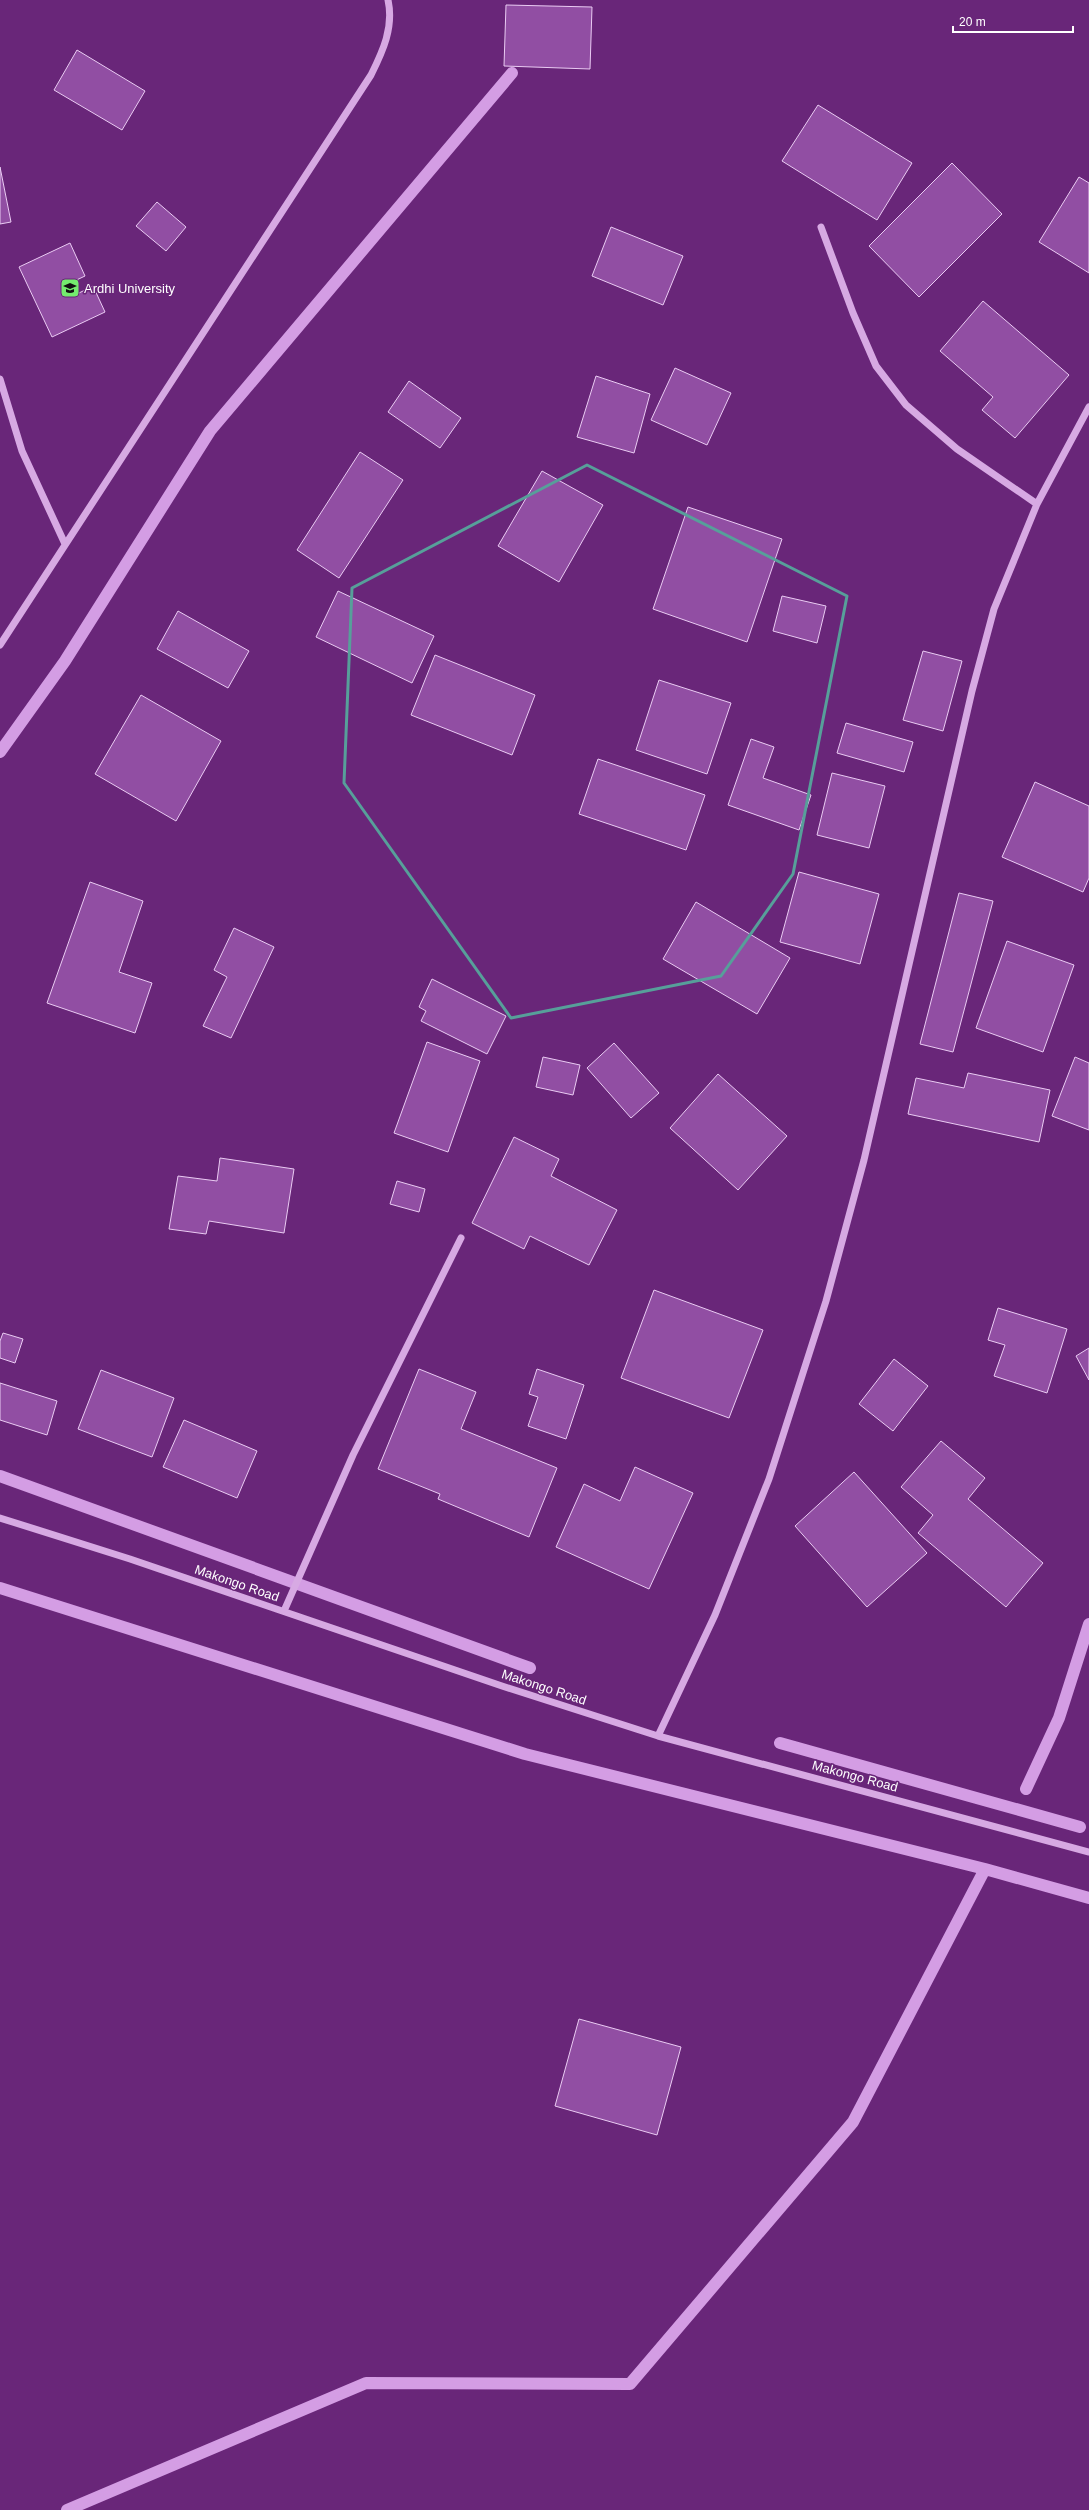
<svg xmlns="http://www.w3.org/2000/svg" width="1089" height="2510" viewBox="0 0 1089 2510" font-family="Helvetica,sans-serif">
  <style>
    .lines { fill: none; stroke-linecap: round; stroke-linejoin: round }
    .stream { stroke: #d49de4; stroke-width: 12 }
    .building { fill: #914ea3; stroke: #eacbf3 }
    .minor { stroke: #d7a9e3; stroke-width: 7 }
    .marked { fill: none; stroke: #579f9a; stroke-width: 3; stroke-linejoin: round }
    .labels { text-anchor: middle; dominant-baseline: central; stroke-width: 3; stroke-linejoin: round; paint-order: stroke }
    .poi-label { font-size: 13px; fill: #fff; stroke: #692679; text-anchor: start }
    .street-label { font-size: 13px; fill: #fff; stroke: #692679 }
  </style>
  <rect width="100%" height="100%" fill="#692679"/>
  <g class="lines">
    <path class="stream" d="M0 752 65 661 210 431 512 73
      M0 1476 530 1668
      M0 1588 525 1754 985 1869 1089 1898
      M780 1743 1080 1827
      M1026 1789 1059 1718 1089 1624
      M67 2510 366 2383 630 2384 853 2122 985 1869"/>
  </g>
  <path class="building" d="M506 5 592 7 590 69 504 66Z
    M77 50 145 91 122 130 54 90Z
    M818 105 912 163 877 220 782 161Z
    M952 163 1002 214 919 297 869 246Z
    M0 167 11 222 0 224Z
    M1079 177 1089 183V273L1039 242Z
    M157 202 186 227 166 251 136 226Z
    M611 227 683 256 663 305 592 276Z
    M70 243 85 276 68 284 73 296 93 286 105 312 52 337 19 267Z
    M983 301 1069 375 1015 438 982 410 993 397 940 351Z
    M675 368 731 393 707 445 651 420Z
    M596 376 650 394 634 453 577 437Z
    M409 381 461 418 440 448 388 412Z
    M360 452 403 480 339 578 297 550Z
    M542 471 603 505 559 582 498 546Z
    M688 507 782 539 747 642 653 609Z
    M338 591 434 636 412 683 316 637Z
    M782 596 826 606 817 643 773 631Z
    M178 611 249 651 228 688 157 649Z
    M923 651 962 661 943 731 903 720Z
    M435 655 535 695 512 755 411 715Z
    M659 680 731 703 707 774 636 750Z
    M141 695 221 741 176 821 95 774Z
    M846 723 913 742 904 772 837 753Z
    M751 739 774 747 763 778 811 795 799 830 728 805Z
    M598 759 705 795 686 850 579 814Z
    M832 773 885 786 869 848 817 835Z
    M1035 782 1089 806V878L1083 892 1002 857Z
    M799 872 879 894 860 964 780 942Z
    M90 882 143 901 119 972 152 983 135 1033 47 1003Z
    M959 893 993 901 953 1052 920 1044Z
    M696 902 790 958 757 1014 663 959Z
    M234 928 274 947 231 1038 203 1026 227 977 214 970Z
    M1007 941 1074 965 1043 1052 976 1028Z
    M432 979 506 1016 487 1054 421 1021 426 1011 419 1007Z
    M427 1042 480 1061 448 1152 394 1133Z
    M614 1043 659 1093 631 1118 587 1068Z
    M543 1057 580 1065 573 1095 536 1087Z
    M1075 1057 1089 1063V1130L1052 1116Z
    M968 1073 1050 1090 1039 1142 908 1114 916 1078 964 1088Z
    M718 1074 787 1136 738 1190 670 1128Z
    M514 1137 559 1159 551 1176 617 1210 589 1265 530 1236 524 1249 472 1223Z
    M220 1158 294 1169 284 1233 209 1221 206 1234 169 1229 178 1176 217 1181Z
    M397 1181 425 1189 419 1212 390 1204Z
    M654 1290 763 1330 729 1418 621 1378Z
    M998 1308 1067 1329 1047 1393 994 1376 1005 1345 988 1340Z
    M3 1333 23 1339 15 1363 0 1358V1341Z
    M1089 1348V1380L1076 1356Z
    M894 1359 928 1386 893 1431 859 1404Z
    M419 1369 476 1392 461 1429 557 1468 529 1537 438 1499 440 1494 378 1469Z
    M537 1369 584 1385 566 1439 528 1426 538 1397 529 1394Z
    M101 1370 174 1398 152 1457 78 1429Z
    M0 1383 57 1401 47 1435 0 1420Z
    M184 1420 257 1451 237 1498 163 1467Z
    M941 1441 985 1478 968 1499 1043 1563 1006 1607 918 1533 933 1515 901 1487Z
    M635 1467 693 1493 649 1589 556 1547 584 1484 620 1501Z
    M854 1472 927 1553 867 1607 795 1526Z
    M579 2019 681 2047 657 2135 555 2106Z"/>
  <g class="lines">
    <path class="minor" d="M821 227 853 313 876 366 906 405 957 449 1037 504
      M0 379 22 451 65 544
      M0 645 371 75C383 51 394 27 388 0
      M0 1518 130 1559 502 1686 658 1736 1089 1852
      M284 1611 353 1455 461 1238
      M658 1736 715 1615 769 1479 826 1301 864 1160 972 691 994 609 1037 504 1089 407"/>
  </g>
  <path class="marked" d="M587 465 847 596 793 874 721 976 511 1018 344 783 352 588Z"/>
  <defs>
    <symbol id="university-square" viewBox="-11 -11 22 22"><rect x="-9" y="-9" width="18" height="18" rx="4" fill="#74ec6e" stroke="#692679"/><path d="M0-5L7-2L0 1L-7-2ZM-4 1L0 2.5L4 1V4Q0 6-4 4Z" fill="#111"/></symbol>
  </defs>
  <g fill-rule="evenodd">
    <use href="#university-square" x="59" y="277" width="22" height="22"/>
  </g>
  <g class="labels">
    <g class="poi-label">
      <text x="84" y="288">Ardhi University</text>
    </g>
    <g class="street-label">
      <text transform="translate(237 1583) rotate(19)">Makongo Road</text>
      <text transform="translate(544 1687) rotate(18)">Makongo Road</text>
      <text transform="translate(855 1776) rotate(15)">Makongo Road</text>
    </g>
  </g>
  <path d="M953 26v6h120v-6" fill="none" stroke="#ffffff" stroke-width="2"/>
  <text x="959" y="26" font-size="12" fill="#ffffff" stroke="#692679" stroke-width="3" paint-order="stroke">20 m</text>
</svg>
